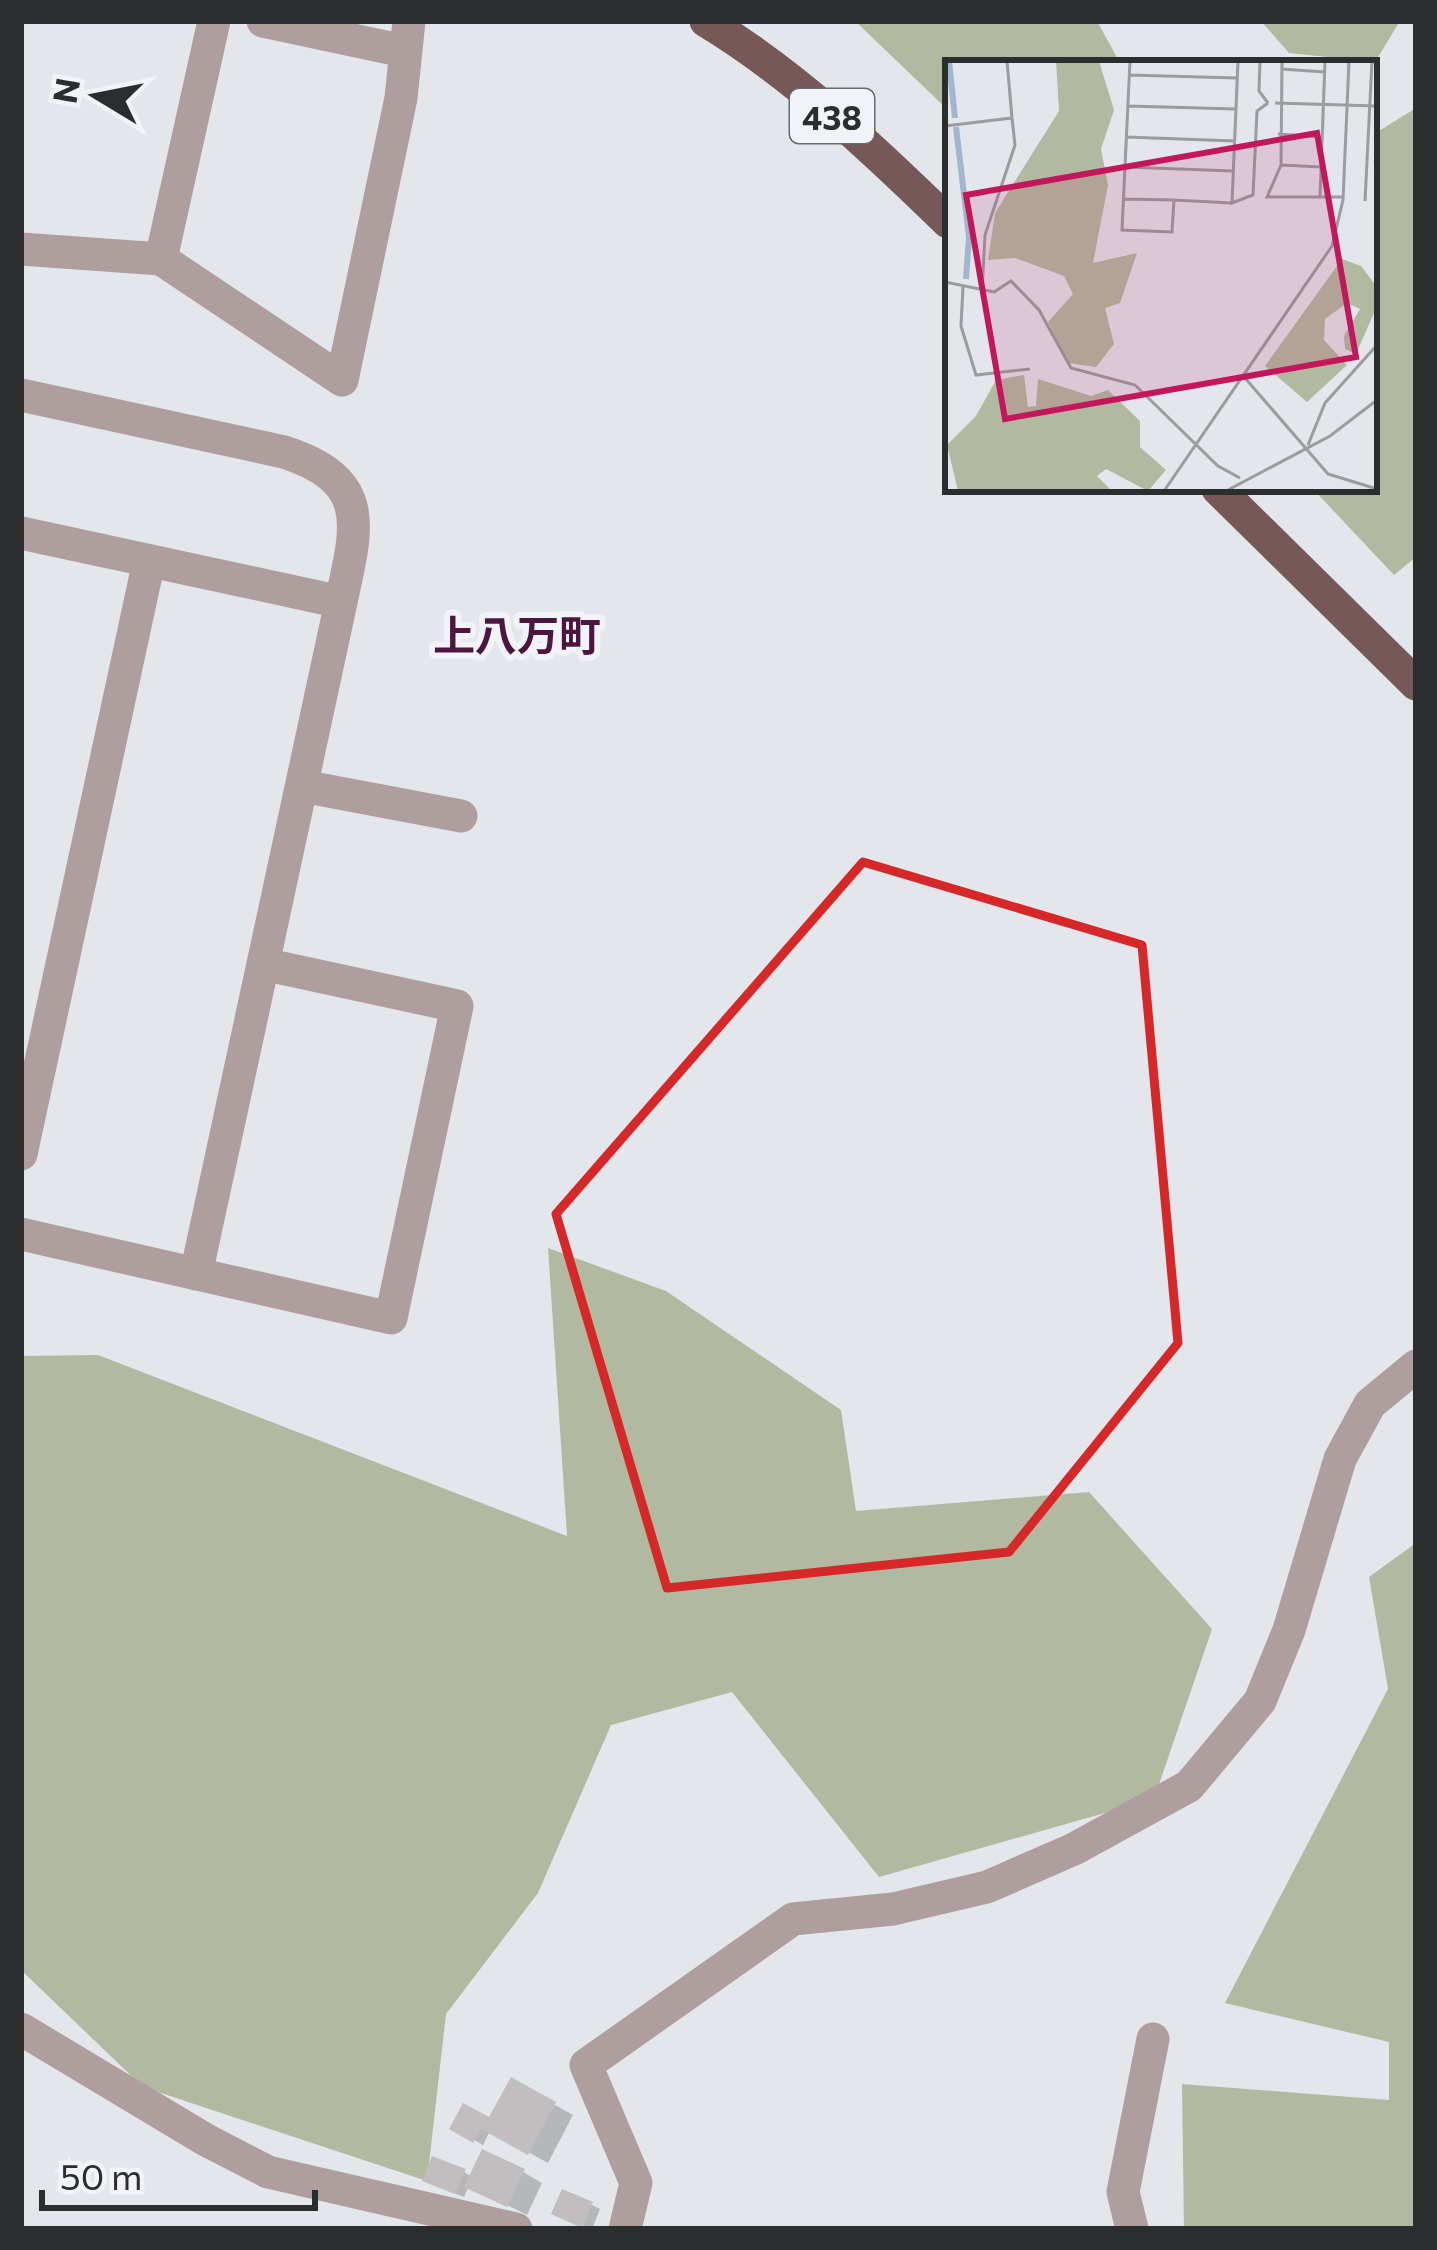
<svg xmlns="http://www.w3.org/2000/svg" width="1437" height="2250" viewBox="0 0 1437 2250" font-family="Commissioner,'Noto Sans JP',sans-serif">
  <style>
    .green { fill: #b1baa0 }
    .shadow { fill: #0003 }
    .building { fill: #c2bdbf }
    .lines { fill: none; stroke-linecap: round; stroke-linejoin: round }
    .minor { stroke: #af9e9e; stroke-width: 33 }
    .trunk { stroke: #765858; stroke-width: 33 }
    .marked { fill: none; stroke: #d62828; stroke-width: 9; stroke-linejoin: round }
    .labels { text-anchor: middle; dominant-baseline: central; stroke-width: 12; stroke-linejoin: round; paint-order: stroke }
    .shield { fill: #f1f3f8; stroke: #67686b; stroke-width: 3 }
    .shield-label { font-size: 33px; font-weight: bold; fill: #2c2d2f }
    .quarter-label { font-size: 42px; font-weight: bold; fill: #4c1641; stroke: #f1f3f8 }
    .inset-river { fill: none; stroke: #9fb7cf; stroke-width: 6 }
    .inset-road { fill: none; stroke: #9a9c9f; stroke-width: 3 }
    .view { fill: #c2185b; fill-opacity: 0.15; stroke: #c2185b; stroke-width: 6 }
    .inset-edge { fill: none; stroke: #2c2d2f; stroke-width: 6 }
  </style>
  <rect width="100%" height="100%" fill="#e3e6ea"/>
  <path class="green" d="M855 21H1097L1120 63H948V110Z
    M1261 21H1400L1375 62 1289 53Z
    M1416 108V557L1394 575 1313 489H1374V134Z
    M548 1248 666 1291 841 1410 856 1511 1089 1492 1212 1629 1154 1799 879 1877 732 1692 611 1725 538 1893 446 2014 427 2181 143 2087 21 1970V1356L98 1355 567 1536Z
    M1416 1543V2229H1184L1182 2084 1389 2100V2042L1225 2003 1388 1689 1369 1577Z"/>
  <path class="shadow" d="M512 2081 573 2115 548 2163 490 2131 483 2145 453 2128 490 2121Z
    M464 2172 472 2177 523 2172 542 2183 527 2215 469 2186 464 2197 434 2185Z
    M592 2205 600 2209 592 2229 563 2217Z"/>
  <path class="building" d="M511 2077 556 2102 528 2155 481 2129 473 2143 449 2129 463 2103 489 2117Z
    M482 2149 525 2169 507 2207 464 2187Z
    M432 2156 466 2169 455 2194 422 2181Z
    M562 2189 593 2202 582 2228 551 2214Z"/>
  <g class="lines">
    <path class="minor" d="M263 21 404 51
      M21 249 161 259 342 380 401 98 409 21
      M161 259 214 21
      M21 395 284 452C373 481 357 527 341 602L21 533
      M302 786 461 816
      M21 1154 149 561
      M21 1234 391 1318 457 1006 263 964 341 602
      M196 1274 263 964
      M21 2029 206 2140 268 2172 516 2229
      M625 2229 636 2183 586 2065 793 1919 893 1909 987 1887 1074 1849 1189 1786 1260 1701 1289 1630 1340 1459 1370 1404 1416 1366
      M1132 2229 1123 2192 1153 2039"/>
    <path class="trunk" d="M706 21C795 75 874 150 948 222
      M1218 489 1416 684"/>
  </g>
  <path class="marked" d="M863 862 1142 945 1178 1343 1009 1552 667 1588 556 1214Z"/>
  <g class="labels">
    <rect class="shield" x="790" y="89" width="84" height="54" rx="9"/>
    <g class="shield-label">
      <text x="832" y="116">438</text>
    </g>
    <g class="quarter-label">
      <text x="517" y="634">上八万町</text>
    </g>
  </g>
  <g transform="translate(945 60)">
    <rect width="432" height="432" fill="#e3e6ea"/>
    <path d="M111 1H154L169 50 156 89 163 125 148 203 192 193 175 243 160 248 169 284 151 307 123 303 103 262 128 234 119 216 70 198 43 200 50 153 114 51ZM397 199 416 206 432 227V246L411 294 400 289 399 276 415 249 402 243 380 259 379 280 402 305 362 342 320 306ZM79 315 83 347 91 346 93 319 146 336 163 330 195 361V387L221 410 203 431 161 409 152 416 167 431H13L2 385 31 356 51 320Z" fill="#b1baa0"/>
    <path class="inset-river" d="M4 1 10 58M11 67 24 177 21 219"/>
    <path class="inset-road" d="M62 1 67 58M185 1 177 170 227 172 229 140 287 143M293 1 287 143 308 135 312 51 323 43M315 1 314 31 323 43M337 1 336 105 322 137H397M336 9 380 12M184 15 292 18M330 43 432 46M183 46 291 49M0 66 67 58 70 85 40 175 37 231M333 74 377 77M181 77 290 81M336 105 376 107M180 107 288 111M375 137 380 1M178 139 229 140M420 141 427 1M0 222 49 232 66 221 94 250 126 308 190 325 273 406 295 418M18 227 16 266 31 315 85 309M300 318 383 414 432 429M363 385 380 343 432 285M219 431 387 186 398 140 404 1M281 431 385 376 432 340"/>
    <path class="view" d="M372 73 411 297 60 359 21 135Z"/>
    <rect width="432" height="432" class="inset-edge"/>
  </g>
  <rect width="1437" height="2250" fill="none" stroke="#2c2d2f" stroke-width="48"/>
  <g transform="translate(96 96) rotate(280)" stroke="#f1f3f8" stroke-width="9" paint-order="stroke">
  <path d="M0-9L21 45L0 30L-21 45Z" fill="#2c2d2f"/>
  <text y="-18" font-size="33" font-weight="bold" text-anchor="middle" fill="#2c2d2f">N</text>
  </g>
  <path d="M42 2190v18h273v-18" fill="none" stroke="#2c2d2f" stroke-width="6"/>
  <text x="60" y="2190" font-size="36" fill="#2c2d2f" stroke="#f1f3f8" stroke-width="9" paint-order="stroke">50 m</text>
</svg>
